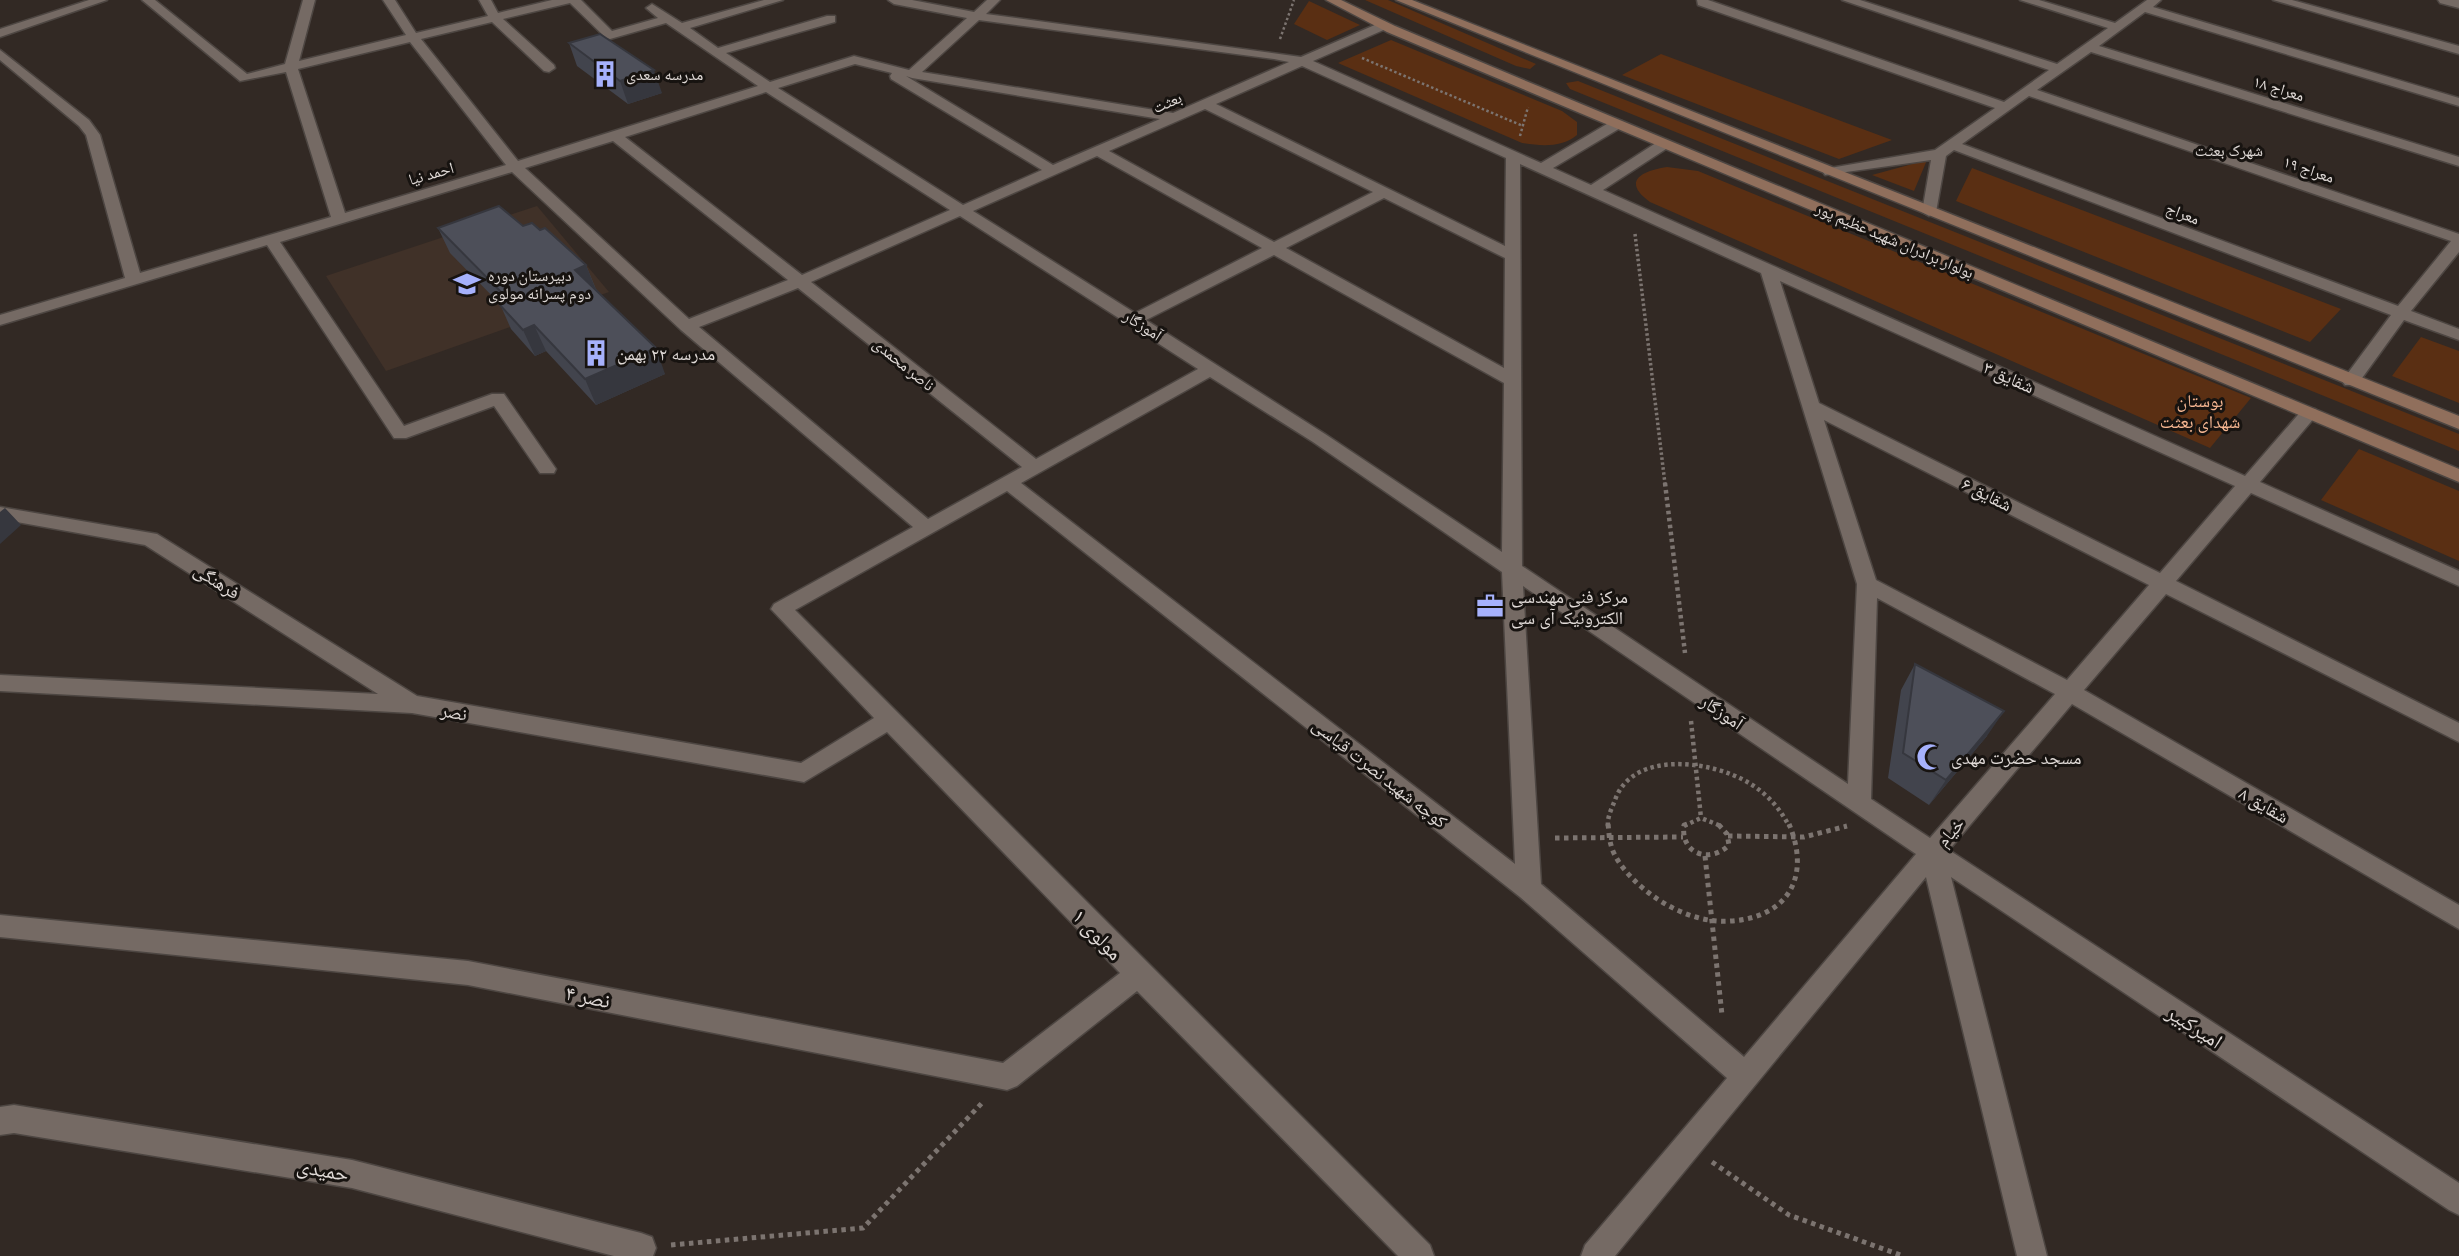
<svg xmlns="http://www.w3.org/2000/svg" width="2459" height="1256" viewBox="0 0 2459 1256" font-family="'IBM Plex Sans','Noto Naskh Arabic',sans-serif">
  <style>
    .built { fill: #403128 }
    .green { fill: #5a2f13 }
    .lines { fill: none; stroke-linecap: round; stroke-linejoin: round }
    .street-casing { stroke: #4d4642; stroke-width: 3 }
    .secondary-casing { stroke: #4d4642; stroke-width: 3 }
    .path-far3 { stroke: #7c7470; stroke-width: 2.5; stroke-dasharray: 2.5 2.5; stroke-linecap: butt }
    .path-far2 { stroke: #7c7470; stroke-width: 3.5; stroke-dasharray: 2.5 2.5; stroke-linecap: butt }
    .path-far1 { stroke: #7c7470; stroke-width: 4.5; stroke-dasharray: 3.5 3.5; stroke-linecap: butt }
    .path { stroke: #7c7470; stroke-width: 5; stroke-dasharray: 4.5 4.5; stroke-linecap: butt }
    .street { fill: #756a64; fill-rule: evenodd }
    .secondary { fill: #906f5c; fill-rule: evenodd }
    .wall { fill: #42444d }
    .shaded-wall { fill: #36373e }
    .building { fill: #4d4f59; stroke: #36373e; stroke-width: 2 }
    .labels { text-anchor: middle; dominant-baseline: central; stroke-width: 6; stroke-linejoin: round; paint-order: stroke }
    .far-poi-label { font-size: 16px; fill: #e0dad7; stroke: #171310; text-anchor: start }
    .far-street-label { font-size: 16px; fill: #e0dad7; stroke: #171310 }
    .far-neighbourhood-label { font-size: 16px; fill: #e0dad7; stroke: #171310 }
    .poi-label { font-size: 18px; fill: #e0dad7; stroke: #171310; text-anchor: start }
    .street-label { font-size: 18px; fill: #e0dad7; stroke: #171310 }
    .park-label { font-size: 18px; fill: #f7b792; stroke: #171310 }
    .near-street-label { font-size: 21px; fill: #e0dad7; stroke: #171310 }
  </style>
  <rect width="100%" height="100%" fill="#322924"/>
  <path class="built" d="M537 206 609 292 386 371 326 276Z"/>
  <path class="green" d="M1365 0H1388L1536 64 1530 69 1516 66Z
    M1309 1 1360 25 1327 40 1294 24Z
    M1391 40 1562 111 1577 122V135C1561 148 1541 146 1522 143L1338 63Z
    M1661 54 1892 140 1839 159 1622 75Z
    M1578 81 2459 434V451L1570 89 1566 83Z
    M1927 160 1914 191 1872 175Z
    M1667 167 1698 171 2251 398 2210 448 1650 202C1621 181 1642 171 1667 167Z
    M1972 168 2341 309 2310 342 1956 201Z
    M2421 337 2459 351V403L2392 376Z
    M2359 449 2459 491V561L2321 500Z"/>
  <g class="lines">
    <defs>
      <path id="street" d="M89 0H107L0 37V29Z
        M142 0H155L247 74 285 64 303 0H315L299 61 406 35 383 0H395L416 33 488 16 479 0H491L498 13 552 0H581L612 31 658 18 646 8 652 4 682 23 764 0H783L690 28 718 48 827 16H835V22L726 53 770 82 854 56 909 70 967 18 894 4 888 0H912L974 12 987 0H1000L986 14 1301 57 1384 21 1390 25 1388 28 1313 61 1541 163 1612 121H1622V127L1553 168 1591 185 1659 141H1669V147L1603 190 2245 476 2303 409H2315L2318 413 2315 417 2260 482 2459 571V586L2251 493 2176 581 2459 723V742L2166 594 2084 690 2459 905V929L2072 704 1949 850 2459 1183V1215L2449 1210 1951 877 2047 1256H2017L1926 877 1615 1256H1581L1585 1245 1727 1078 1520 897 1007 491 795 610 1430 1245 1434 1256H1398L1137 991 1017 1086 1007 1090 468 985 0 937V915L468 961 1003 1063 1120 973 887 732 804 782 412 713 0 691V675L378 694 145 545 0 519V507L157 534 417 696 801 763 874 718 771 609 774 604 913 527 681 330 512 172 280 242 404 426 492 394H504L556 469 554 473H540L494 406 406 438H394L267 245 0 325V315L125 278 86 135 79 126 0 60V50L89 120 100 135 140 273 331 217 286 72 240 81ZM570 3 606 38 610 39 666 23 758 86 518 161 421 39 492 22 544 71 549 72 555 68 554 65 503 19ZM979 20 1274 59 1289 62 1173 113 922 72ZM410 42 506 165 345 213 298 69ZM855 64 892 73 890 76 891 79 1042 170 963 205 778 88ZM1302 66 1506 158 1505 246 1216 104ZM906 76 912 78 1160 119 1053 165ZM766 92 950 210 802 275 625 137ZM1205 109 1373 192 1274 242 1109 151ZM613 141 788 280 689 319 525 168ZM1097 156 1262 248 1135 313 973 211ZM1520 164 1761 273 1857 584 1848 784 1522 566ZM1384 198 1505 258 1504 368 1286 248ZM960 216 1198 369 1036 459 811 282ZM1274 255 1504 383 1502 552 1325 434 1146 320ZM1780 281 2235 486 2160 573 1819 403ZM798 288 1022 467 928 519 699 327ZM1210 377 1313 442 1502 572 1515 864 1021 483ZM1824 420 2149 585 2067 680 1876 580ZM1523 586 1916 854 1744 1057 1541 884ZM1877 598 2055 694 1930 838 1871 799Z
        M1697 0H1708L2004 102 2049 70 1842 0H1860L2057 64 2108 28 2020 0H2039L2115 23 2147 0H2161L2153 7 2459 98V106L2145 12 2099 46 2459 157V166L2091 52 2037 90 2459 234V252L2411 311 2459 329V340L2404 320 2357 385H2345L2342 381 2391 315 1954 150 1946 156 1936 212 1929 216 1922 212 1931 160 1825 175 1823 172 1830 168 1935 150 1995 108 1698 5ZM2029 96 2451 241 2398 306 1962 144Z
        M2273 0H2292L2459 46V54Z
        M2438 0H2459V8L2440 3Z
        M14 1105 352 1160 641 1233 652 1237 656 1248 653 1256H614L352 1188 14 1133 0 1135V1107Z"/>
      <path id="secondary" d="M1326 0H1341L1395 26 1538 86 2459 469V482L1387 32Z
        M1396 0H1412L2459 416V429Z"/>
    </defs>
    <use href="#street" class="street-casing"/>
    <use href="#secondary" class="secondary-casing"/>
    <path class="path-far3" d="M1280 39 1294 0
      M1362 58 1523 126
      M1520 136 1528 107"/>
    <path class="path-far2" d="M1635 234 1665 484"/>
    <path class="path-far1" d="M1665 483 1685 653
      M1691 721 1701 818
      M1608 826C1607 817 1612 808 1615 800 1633 749 1713 761 1749 783 1766 793 1780 808 1789 826
      M1684 826 1701 818 1721 826"/>
    <path class="path" d="M1608 824C1609 831 1609 839 1611 845 1614 858 1625 871 1634 880 1658 904 1696 924 1731 921 1789 917 1811 876 1789 824
      M1687 824 1684 825C1680 854 1710 864 1729 845L1727 834 1718 824
      M1728 836 1804 837 1847 826
      M1555 838 1683 837
      M1705 856 1722 1015
      M1712 1162 1789 1215 1903 1256
      M671 1245 863 1228 982 1103"/>
    <use href="#street" class="street"/>
    <use href="#secondary" class="secondary"/>
  </g>
  <path class="wall" d="M569 43 662 93 628 104 577 66Z
    M523 226 540 230 586 265 596 289 665 374 596 405 546 351 535 356 511 329 500 304 450 253 438 228Z
    M1915 664 1987 736 1929 805 1888 778 1901 690Z"/>
  <path class="shaded-wall" d="M654 70 662 93 628 104 620 81Z
    M586 265 596 290 575 270Z
    M534 325 546 351 535 356 523 330Z
    M656 348 665 374 596 405 585 379Z
    M5 508 21 525 0 544V512Z
    M2004 711 1987 736 1929 805 1946 780Z"/>
  <path class="building" d="M600 34 654 70 620 81 569 43Z
    M499 206 523 226 532 223 540 230 545 228 586 265 575 270 656 348 585 379 534 325 523 330 499 304 509 300 438 228Z
    M1915 664 2004 711 1946 780 1903 753Z"/>
  <defs>
    <symbol id="building-bare" viewBox="-9 -9 18 18"><path d="M-4-6H4V6H1V3H-1V6H-4ZM-2.5-4.3h1.7v1.8h-1.7ZM.8-4.3h1.7v1.8H.8ZM-2.5-1h1.7V.8h-1.7ZM.8-1h1.7V.8H.8Z" fill="#a6b1fc" stroke="#171310" stroke-width="2.5" paint-order="stroke"/></symbol>
    <symbol id="school-bare" viewBox="-9 -9 18 18"><path d="M0-5L7-2L0 1L-7-2ZM-4 1L0 2.5L4 1V4Q0 6-4 4Z" fill="#a6b1fc" stroke="#171310" stroke-width="2.5" paint-order="stroke"/></symbol>
    <symbol id="office-bare" viewBox="-9 -9 18 18"><path d="M-6-3h4V-5.5h4V-3h4V5H-6ZM-1-4.5V-3h2v-1.5ZM-6 0V1H6V0Z" fill="#a6b1fc" stroke="#171310" stroke-width="2.5" paint-order="stroke"/></symbol>
    <symbol id="mosque-bare" viewBox="-9 -9 18 18"><path d="M3.5-4.9A6 6 0 1 0 3.5 4.9A5 5 0 1 1 3.5-4.9Z" fill="#a6b1fc" stroke="#171310" stroke-width="2.5" paint-order="stroke"/></symbol>
  </defs>
  <g fill-rule="evenodd">
    <use href="#building-bare" x="586" y="55" width="38" height="38"/>
    <use href="#school-bare" x="448" y="265" width="38" height="38"/>
    <use href="#building-bare" x="577" y="334" width="38" height="38"/>
    <use href="#office-bare" x="1471" y="587" width="38" height="38"/>
    <use href="#mosque-bare" x="1911" y="738" width="38" height="38"/>
  </g>
  <g class="labels">
    <g class="far-poi-label">
      <text x="626" y="74">مدرسه سعدی</text>
      <text x="488" y="275">دبیرستان دوره<tspan x="488" dy="18">دوم پسرانه مولوی</tspan></text>
    </g>
    <g class="far-street-label">
      <text transform="translate(2279 88) rotate(17)">معراج ۱۸</text>
      <text transform="translate(1167 102) rotate(-24)">بعثت</text>
      <text transform="translate(2309 169) rotate(19)">معراج ۱۹</text>
      <text transform="translate(431 173) rotate(-16)">احمد نیا</text>
      <text transform="translate(2183 213) rotate(21)">معراج</text>
      <text transform="translate(1895 240) rotate(23)">بولوار برادران شهید عظیم‌ پور</text>
      <text transform="translate(1143 325) rotate(33)">آموزگار</text>
      <text transform="translate(904 364) rotate(39)">ناصر محمدی</text>
    </g>
    <g class="far-neighbourhood-label">
      <text x="2229" y="150">شهرک بعثت</text>
    </g>
    <g class="poi-label">
      <text x="617" y="353">مدرسه ۲۲ بهمن</text>
      <text x="1511" y="596">مرکز فنی مهندسی<tspan x="1511" dy="21">الکترونیک آی سی</tspan></text>
      <text x="1951" y="757">مسجد حضرت مهدی</text>
    </g>
    <g class="street-label">
      <text transform="translate(2009 377) rotate(24)">شقایق ۳</text>
      <text transform="translate(1987 494) rotate(27)">شقایق ۶</text>
      <text transform="translate(217 581) rotate(32)">فرهنگی</text>
      <text transform="translate(454 712) rotate(10)">نصر</text>
      <text transform="translate(1722 712) rotate(34)">آموزگار</text>
      <text transform="translate(1380 773) rotate(38)">کوچه شهید نصرت قیاسی</text>
      <text transform="translate(2264 805) rotate(30)">شقایق ۸</text>
      <text transform="translate(1950 832) rotate(-49)">خیام</text>
    </g>
    <g class="park-label">
      <text x="2200" y="400">بوستان<tspan x="2200" dy="21">شهدای بعثت</tspan></text>
    </g>
    <g class="near-street-label">
      <text transform="translate(1098 934) rotate(46)">مولوی ۱</text>
      <text transform="translate(588 996) rotate(11)">نصر ۴</text>
      <text transform="translate(2195 1026) rotate(33)">امیرکبیر</text>
      <text transform="translate(323 1169) rotate(10)">حمیدی</text>
    </g>
  </g>
</svg>
